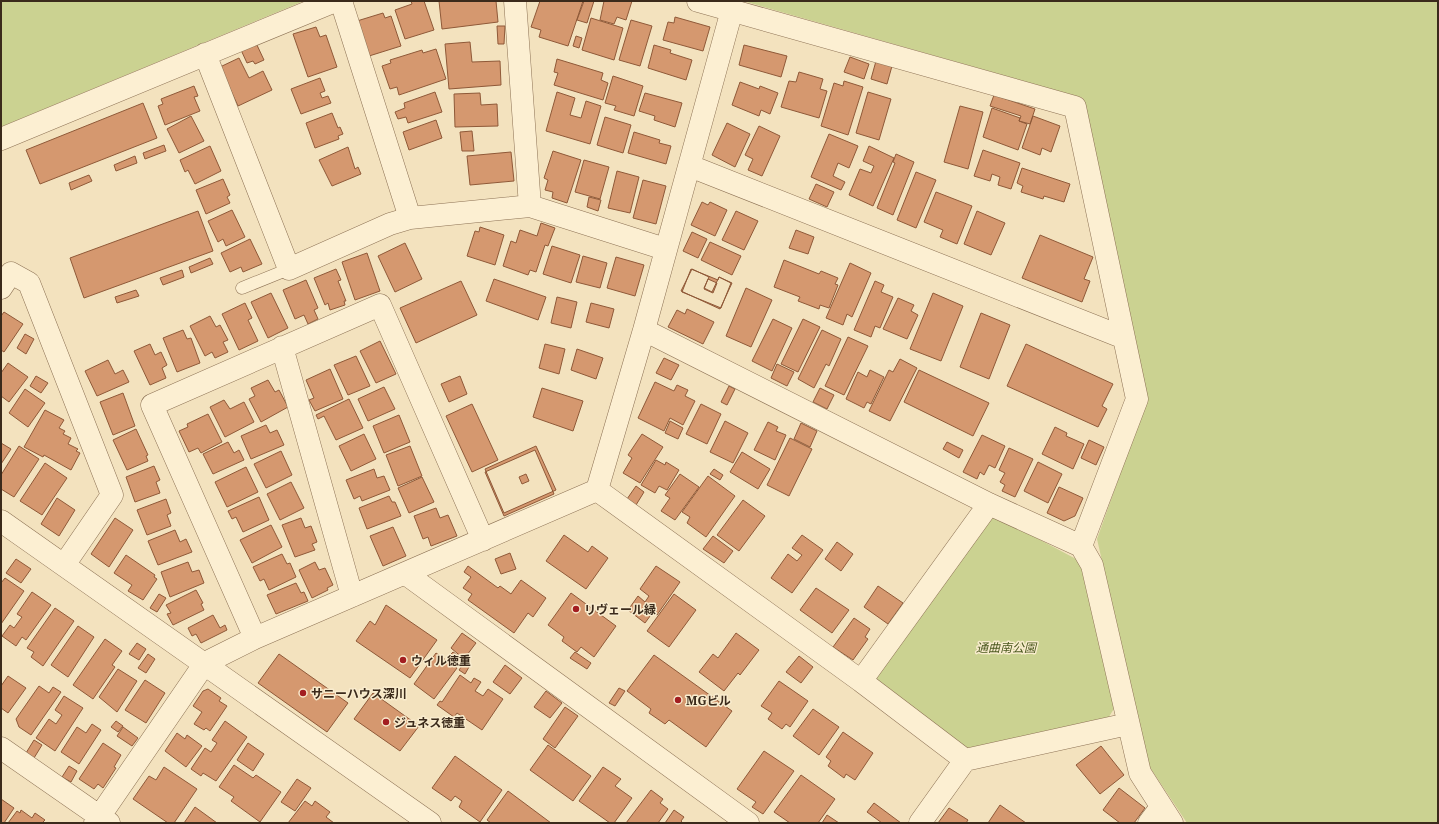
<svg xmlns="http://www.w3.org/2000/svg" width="1439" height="824" viewBox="0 0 1439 824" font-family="'Noto Serif','Noto Sans JP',serif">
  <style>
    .green { fill: #cbd291 }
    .building { fill: #d5986f; stroke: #8f5938; fill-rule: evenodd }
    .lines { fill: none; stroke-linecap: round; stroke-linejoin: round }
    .service-casing { stroke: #8d7255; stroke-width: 13 }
    .minor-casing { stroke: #8d7255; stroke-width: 23 }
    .service { stroke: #fcefd2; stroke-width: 12 }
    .minor { stroke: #fcefd2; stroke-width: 22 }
    .poi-dot { fill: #a31e21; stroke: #f9ecce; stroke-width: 1.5 }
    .labels { text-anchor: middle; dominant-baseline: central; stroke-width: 3; stroke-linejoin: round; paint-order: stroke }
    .poi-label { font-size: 12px; font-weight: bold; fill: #3b2a1b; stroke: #f9ecce; text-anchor: start }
    .park-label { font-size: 12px; font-style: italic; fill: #4c591f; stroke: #f9ecce }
  </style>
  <rect width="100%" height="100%" fill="#f3e2be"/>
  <path class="green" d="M1 1H304L1 127Z
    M743 1H1438V823H1187L1149 766 1097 539 1147 399 1083 98Z
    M997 517 1076 559 1083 566 1115 707 1107 720 976 749 962 747 876 683 874 671 982 521Z"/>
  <path class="building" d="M411 1H424L434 30 405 39 395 10 412 4Z
    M439 1H496L498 22 442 29Z
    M540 1H583L568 46 539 37 541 30 531 27Z
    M584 1H594L587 23 577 20Z
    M604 1H632L626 20 617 17 614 24 600 20Z
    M383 13 385 18 391 16 401 46 369 56 357 21Z
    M675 17 710 27 703 51 663 40 668 22 674 23Z
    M591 18 623 28 614 60 582 50Z
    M631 20 652 26 640 66 619 60Z
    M497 26H505L504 44H498Z
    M316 27 320 37 326 35 337 67 308 77 293 34Z
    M576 36 582 38 579 48 573 46Z
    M470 42 472 62 500 61 501 85 449 89 445 44Z
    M256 43 264 60 255 64 253 61 247 63 241 50Z
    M654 45 671 50 670 53 692 60 686 80 648 68Z
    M744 45 787 56 781 77 739 65Z
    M436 49 446 79 399 95 397 87 390 89 382 66 391 63 390 60 422 50 423 53Z
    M850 57 869 64 864 79 844 72Z
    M239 58 249 78 263 71 272 90 238 106 220 67Z
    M557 59 603 73 601 80 608 83 603 100 554 85 558 73 554 72Z
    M876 61 892 66 887 84 871 79Z
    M799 72 823 79 820 89 827 91 819 118 781 107 789 81 796 82Z
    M613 76 643 86 634 116 614 110 616 106 605 103Z
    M320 78 325 91 320 93 322 98 328 96 331 103 301 114 291 89Z
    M844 81 863 87 848 135 821 126 834 83 843 86Z
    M740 82 759 89 760 86 778 93 770 114 761 110 759 116 732 105Z
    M194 86 198 96 194 97 200 111 165 125 158 106 163 104 161 99Z
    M435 92 442 112 408 123 406 117 398 119 395 112 405 108 404 103Z
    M557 92 575 98 570 115 581 118 586 101 601 106 590 144 546 131Z
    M868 92 891 99 879 140 856 133Z
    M480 93 481 105 497 104 498 126 455 127 454 94Z
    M645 93 682 103 675 127 654 120 655 116 639 111Z
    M994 95 1035 109 1030 124 1019 121 1021 116 990 106Z
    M143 103 157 138 40 184 26 150Z
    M960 106 983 112 968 169 944 162Z
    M992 108 1020 118 1019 121 1027 124 1018 150 983 137Z
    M332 113 338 128 340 127 343 134 338 136 339 139 315 148 306 123Z
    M191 116 204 141 179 153 167 129Z
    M1033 116 1060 126 1051 152 1042 148 1040 155 1022 148Z
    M605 117 631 125 623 153 597 145Z
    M436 120 442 138 409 150 403 132Z
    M727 123 750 134 735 167 712 155Z
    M759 126 780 136 762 176 748 170 753 159 745 155Z
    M472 131 474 151H462L460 132Z
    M634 132 660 140 659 143 671 146 666 164 628 153Z
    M829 134 858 146 849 168 838 163 833 176 845 182 841 190 811 177Z
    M164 145 166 151 145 159 143 153Z
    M210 146 221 171 195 184 188 170 185 172 180 160Z
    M869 146 894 158 873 206 849 195 860 169 871 173 874 166 863 161Z
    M348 147 355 169 358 167 361 174 332 186 319 160Z
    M983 150 1020 163 1011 189 998 185 1000 177 992 174 990 181 974 176Z
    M553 151 581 160 567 203 552 198 553 192 545 190 548 180 544 178Z
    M511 152 514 181 470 185 467 156Z
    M896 154 914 162 893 215 877 208 895 163 893 162Z
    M135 156 137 163 116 171 114 165Z
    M584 160 609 167 600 199 575 192Z
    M1022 168 1070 184 1064 202 1044 196 1043 199 1021 192 1023 186 1017 183Z
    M617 171 639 177 630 213 608 208Z
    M916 172 936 180 916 228 897 220Z
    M89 175 92 181 71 190 69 183Z
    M223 179 230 195 227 197 230 203 206 214 196 190Z
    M643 180 666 186 656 224 633 218Z
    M816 184 834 192 827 207 809 199Z
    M936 192 972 206 957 244 940 237 943 230 924 222Z
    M589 197 601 200 598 211 587 207Z
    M702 202 708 205 710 202 727 210 715 236 691 225Z
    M232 210 245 237 226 246 223 239 218 242 208 221Z
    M198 211 213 251 84 298 70 258Z
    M736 211 758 221 744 250 722 240Z
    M977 211 1005 223 991 255 964 244Z
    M541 223 555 228 548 246 545 245 536 272 530 270 528 275 503 266 511 241 516 243 520 230 537 236Z
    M480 227 504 235 495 265 467 256 475 231 479 232Z
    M796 230 814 237 808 254 789 248Z
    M692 232 707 239 698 258 683 251Z
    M1040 235 1093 257 1084 279 1090 281 1082 302 1022 278Z
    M250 239 262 264 243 272 241 267 230 272 221 253Z
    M710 242 741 256 732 275 701 260Z
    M405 243 422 279 395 292 378 256Z
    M552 246 580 255 571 283 543 274Z
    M367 253 380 291 355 300 342 262Z
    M583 256 607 263 600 288 576 282Z
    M616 257 644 265 635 296 607 288Z
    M210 258 213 264 191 273 189 267Z
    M784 260 819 274 821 271 838 278 835 284 838 285 829 308 820 305 819 309 798 301 800 297 774 287Z
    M850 263 871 273 852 317 847 314 843 325 826 318Z
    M336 269 341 280 338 281 346 301H344L345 305 330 310 328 303 325 305 314 278Z
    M691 269 718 280 719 277 731 283 721 308 682 292ZM708 279 717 283 713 293 704 289Z
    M692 269 709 277 704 288 712 292 719 277 732 283 720 309 681 291Z
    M182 270 184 277 163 285 160 278Z
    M494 279 546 297 538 320 486 301Z
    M306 280 318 308 314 310 318 319 308 324 304 315 295 319 283 290Z
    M461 281 477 315 416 343 400 308Z
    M875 281 884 285 881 292 893 297 880 328 875 326 871 337 854 330Z
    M746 288 772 300 751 347 726 336Z
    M136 290 139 296 117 303 115 297Z
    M271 293 288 328 268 338 251 302Z
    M933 293 963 306 941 361 910 349Z
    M557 297 577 302 571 328 551 323Z
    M898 298 914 305 911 311 918 315 907 339 883 329Z
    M245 303 252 318 248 320 258 341 239 350 222 314Z
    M591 303 614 309 609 328 586 322Z
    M687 309 714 322 703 344 668 327 677 310 685 314Z
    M4 312 23 324 4 352 1 350V316Z
    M981 313 1010 325 989 379 960 367Z
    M210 316 216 327 220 325 228 340 223 342 228 352 215 358 212 352 205 356 190 326Z
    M773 319 792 328 772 371 752 361Z
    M803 319 820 327 798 372 781 364Z
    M183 330 187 339 191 338 200 363 177 372 163 338Z
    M822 330 841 339 829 366 826 364 814 388 798 379Z
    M25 334 34 339 26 354 17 348Z
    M848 337 868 346 844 395 825 386Z
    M380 341 396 374 376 383 360 351Z
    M150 344 155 355 161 352 167 365 162 368 166 378 150 385 134 351Z
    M545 344 565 349 559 374 539 368Z
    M1026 344 1113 384 1102 406 1107 409 1098 427 1007 386Z
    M577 349 603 358 596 379 571 370Z
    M356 356 370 386 348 395 334 365Z
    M664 358 679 365 671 380 656 373Z
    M900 359 917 368 890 421 869 411 889 370 893 372Z
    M108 360 115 374 123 370 129 382 97 396 85 371Z
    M8 363 28 377 9 402 1 396V373Z
    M777 364 794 372 787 386 771 378Z
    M330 369 343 399 315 411 309 400 314 398 306 380Z
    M870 370 884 377 871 404 867 402 864 408 846 399 858 372 867 377Z
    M919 370 989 403 973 436 904 402Z
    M36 376 48 383 41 393 30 386Z
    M460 376 467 394 449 402 441 384Z
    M268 380 275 392 279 390 288 407 261 422 249 399 255 396 251 388Z
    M655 382 674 391 677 385 688 390 685 396 695 401 683 425 670 418 664 431 638 418Z
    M729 386 735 389 727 405 721 402Z
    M384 387 395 409 368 421 358 399Z
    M542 388 583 401 573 431 533 417Z
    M820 388 834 395 827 409 813 402Z
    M25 389 45 403 28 427 9 413Z
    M123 393 135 426 113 435 100 402Z
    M349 399 363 428 336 440 324 416 318 419 316 415Z
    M224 400 230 409 244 402 254 422 225 437 210 407Z
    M472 404 498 460 472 472 446 416Z
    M701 404 721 414 707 444 686 434Z
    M45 410 64 420 59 428 65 431 63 434 71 438 68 444 78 449 76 451 80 453 71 470 44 455 43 457 24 447Z
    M208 414 222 442 201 453 198 448 189 452 179 431 188 427 187 424Z
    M399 415 410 442 384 453 373 426Z
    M670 421 683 428 678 439 665 433Z
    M725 421 748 433 733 463 710 452Z
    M768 422 778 427 776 431 786 435 775 460 754 450Z
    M801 423 817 431 810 447 794 439Z
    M266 425 270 433 277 430 284 445 251 459 241 436Z
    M1055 427 1067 433 1066 436 1084 444 1073 469 1042 454Z
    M136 429 148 455 146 456 148 461 127 470 113 440Z
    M364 434 376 459 351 471 339 446Z
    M642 434 663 447 640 483 623 473 632 458 628 455Z
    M982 435 1005 446 995 468 989 465 984 475 980 472 977 479 963 472Z
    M790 438 812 449 789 496 767 485Z
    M1089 440 1104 447 1096 465 1081 458Z
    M228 442 234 453 239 450 244 460 213 474 203 454Z
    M947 442 963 450 959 458 943 449Z
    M1 443 11 449 1 464Z
    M19 446 39 459 14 497 1 489V475Z
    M410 446 422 476 398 486 386 455Z
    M536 446 556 490 504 513 485 469ZM526 474 529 481 522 484 519 477Z
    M1009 448 1033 459 1015 497 1002 491 1005 485 1000 482 1005 473 999 470Z
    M535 450 554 494 504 516 485 472Z
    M281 451 292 475 266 488 254 464Z
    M742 452 770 469 758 489 730 472Z
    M656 460 665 465 666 462 679 470 667 490 659 486 655 493 641 485Z
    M1038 462 1062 474 1048 503 1024 491Z
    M45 463 67 478 42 515 20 501Z
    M154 466 160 480 156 482 160 493 135 502 126 477Z
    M246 467 258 492 227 507 215 482Z
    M374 469 377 478 384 476 390 490 362 501 360 496 354 499 346 480Z
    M714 469 723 475 720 480 710 474Z
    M680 474 699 487 675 520 661 511 670 498 665 495Z
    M708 476 735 496 706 537 687 523 690 517 682 512Z
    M422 477 434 502 409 513 398 488Z
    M291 482 304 508 280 520 267 494Z
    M636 486 644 492 636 505 627 499Z
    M1059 487 1083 498 1075 516 1064 521 1047 513Z
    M389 496 392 502H395L401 516 367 529 359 508Z
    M259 497 269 520 243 532 236 517 232 519 228 511Z
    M57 498 75 510 59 536 41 524Z
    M166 499 171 513 167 515 171 526 147 535 137 510Z
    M743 500 765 516 739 551 717 535Z
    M436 508 440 518 448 515 457 536 431 546 428 537 423 539 414 516Z
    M115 518 133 530 109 567 91 554Z
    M301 518 305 528 311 526 317 542 312 544 315 550 295 557 282 525Z
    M271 525 282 547 252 563 240 540Z
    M393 527 406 556 383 566 370 536Z
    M175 530 180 542 186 539 192 552 158 565 148 541Z
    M564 535 588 552 592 546 608 558 586 589 546 561Z
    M802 535 823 550 792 593 771 578 788 554 797 561 802 555 792 548Z
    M713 536 733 551 724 563 703 549Z
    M837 542 853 554 841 571 825 559Z
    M510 553 516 569 501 574 495 559Z
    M282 554 287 564 290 563 296 577 269 590 264 579 260 581 253 567Z
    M126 555 155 575 154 577 157 579 143 600 128 591 132 585 114 573Z
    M16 559 31 569 21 583 6 573Z
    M188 562 192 572 199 570 204 583 170 597 161 572Z
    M315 562 319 570 325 568 333 585 327 588 328 590 312 598 299 570Z
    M468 566 498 588 500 586 511 594 521 580 546 598 533 617 528 613 514 633 468 600 472 594 463 588 471 577 464 572Z
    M656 566 680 582 657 615 653 612 645 623 628 610 638 596 645 602 649 596 640 589Z
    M5 578 24 591 1 624V583Z
    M296 583 301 593 304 592 308 601 276 614 267 595Z
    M878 586 903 603 888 624 864 607Z
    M816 588 849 610 832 633 800 610Z
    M196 590 203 603 201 604 204 610 173 625 167 614 171 613 166 605Z
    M32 592 51 605 26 640 22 637 16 646 2 636 10 625 14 628 22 617 17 614Z
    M571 593 616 626 594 657 581 647 577 652 562 641 564 637 548 625Z
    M159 594 166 598 157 612 150 608Z
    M674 594 696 610 669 647 647 631Z
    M386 605 437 640 410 678 356 641 370 621 375 625Z
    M55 608 74 621 43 666 31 657 34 652 27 648Z
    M213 615 220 628 225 625 227 630 201 643 196 634 192 636 188 628Z
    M854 618 870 629 865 637 868 639 853 660 833 647Z
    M78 626 94 637 68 677 51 665Z
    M462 633 476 643 464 659 451 648Z
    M736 633 759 650 740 675 738 673 724 691 699 672 713 654 718 658Z
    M105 639 122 651 112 665 115 667 93 699 73 685Z
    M137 643 146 649 139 660 129 654Z
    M453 652 462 658 459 663 449 656Z
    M575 652 591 663 587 669 570 658Z
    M436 653 457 668 434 699 414 684Z
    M148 654 155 659 146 673 138 668Z
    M279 654 348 703 327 732 258 683Z
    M654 655 732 711 706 747 669 720 665 724 649 713 651 709 627 691Z
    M799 656 813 667 801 683 786 672Z
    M464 663 469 667 465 674 459 670Z
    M505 665 522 678 510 694 493 682Z
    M118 669 137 681 117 712 99 697Z
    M460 675 471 683 474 678 481 682 475 691 483 696 488 689 503 699 482 730 457 713 454 717 437 705 440 701 442 702Z
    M8 676 26 688 8 713 1 708V686Z
    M145 680 165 693 146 723 125 710Z
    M779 681 808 701 790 727 786 724 782 729 768 719 772 713 761 706Z
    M39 686 49 693 53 687 61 692 31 735 19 727 16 719Z
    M619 688 625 691 615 706 609 703Z
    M208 689 221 698 219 701 227 706 210 731 206 728 204 730 194 724 202 712 193 706 203 691Z
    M546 691 562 703 550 718 534 707Z
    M373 693 419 726 400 751 354 719Z
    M64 696 83 708 55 751 36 738 49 719 56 724 62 715 55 710Z
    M565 707 578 716 555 748 543 739Z
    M813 709 839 727 819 755 793 736Z
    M116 721 123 726 118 732 111 727Z
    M225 721 247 737 216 781 203 773 201 776 191 769 205 748 211 752 217 743 212 740Z
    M92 724 101 730 79 764 61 752 77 727 86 733Z
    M123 727 138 738 132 746 117 736Z
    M843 732 873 753 855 780 846 774 844 778 828 766 831 761 826 757Z
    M177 733 185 739 187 735 202 746 186 767 165 751Z
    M34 740 42 745 34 758 26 753Z
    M103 743 121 755 114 767 116 768 103 788 98 784 94 789 79 779Z
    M248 743 264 754 253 771 237 760Z
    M548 745 591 776 573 801 530 770Z
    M1101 746 1124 775 1100 794 1076 765Z
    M764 751 794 771 763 814 752 807 756 802 737 789Z
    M455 756 502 790 480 822 459 807 462 801 455 796 451 801 432 788Z
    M234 765 253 778 256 775 281 792 260 822 231 801 234 797 219 787Z
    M69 766 77 771 71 782 62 777Z
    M164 767 197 789 174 823H168L133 799 149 776 156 780Z
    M603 767 621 779 615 786 632 798 614 823H610L579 801Z
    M801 775 835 799 818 823H790L774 812Z
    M297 779 311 788 295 811 281 802Z
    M1119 788 1145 808 1134 823H1120L1103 810Z
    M651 790 663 799 660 803 668 809 658 823H626Z
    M508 791 551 823H491L487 820Z
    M1 799 14 808 4 823H1Z
    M305 801 312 806 315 801 330 812 326 817 334 823H288Z
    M874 803 901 823H882L867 812Z
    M1000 805 1026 823H988Z
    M195 807 217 823H184Z
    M949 808 968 820 966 823H938Z
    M21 810 32 818 35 813 45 820 42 823H8L17 811 20 813Z
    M674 810 684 817 681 821 683 823H665Z
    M827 815 839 823H822Z"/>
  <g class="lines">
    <defs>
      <path id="service" d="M242 288 289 269"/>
      <path id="minor" d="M341 1 410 218 530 206 665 249
        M515 1 530 206
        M698 1 1075 107 1137 399 1081 546 1092 565 1140 773 1172 823
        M205 54 289 269 390 224 410 218
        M1 139 335 1
        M690 166 1122 337
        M1 288 11 273 29 283 112 495 64 565
        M644 330 989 504 1081 546
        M282 347 352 596
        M597 490 861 681 965 760
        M1 521 430 823
        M406 574 748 823
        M255 638 152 405 380 305 483 540
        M861 681 989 504
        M1 748 109 823
        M95 823 205 663 255 638 597 490 644 330 732 10
        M920 823 965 760 1128 724
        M1149 823 1161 807"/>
    </defs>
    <use href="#service" class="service-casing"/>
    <use href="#minor" class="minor-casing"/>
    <use href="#service" class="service"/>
    <use href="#minor" class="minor"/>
  </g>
  <g class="poi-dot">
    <circle cx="576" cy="609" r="4"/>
    <circle cx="403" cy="660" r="4"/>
    <circle cx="303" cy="693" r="4"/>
    <circle cx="678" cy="700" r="4"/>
    <circle cx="386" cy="722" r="4"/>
  </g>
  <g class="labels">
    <g class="poi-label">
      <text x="584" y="609">リヴェール緑</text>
      <text x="411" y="660">ウィル徳重</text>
      <text x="311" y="693">サニーハウス深川</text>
      <text x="686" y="700">MGビル</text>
      <text x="394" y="722">ジュネス徳重</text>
    </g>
    <g class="park-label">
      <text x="1006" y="647">通曲南公園</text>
    </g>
  </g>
  <rect width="1439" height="824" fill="none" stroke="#3b2a1b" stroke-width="4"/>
</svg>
